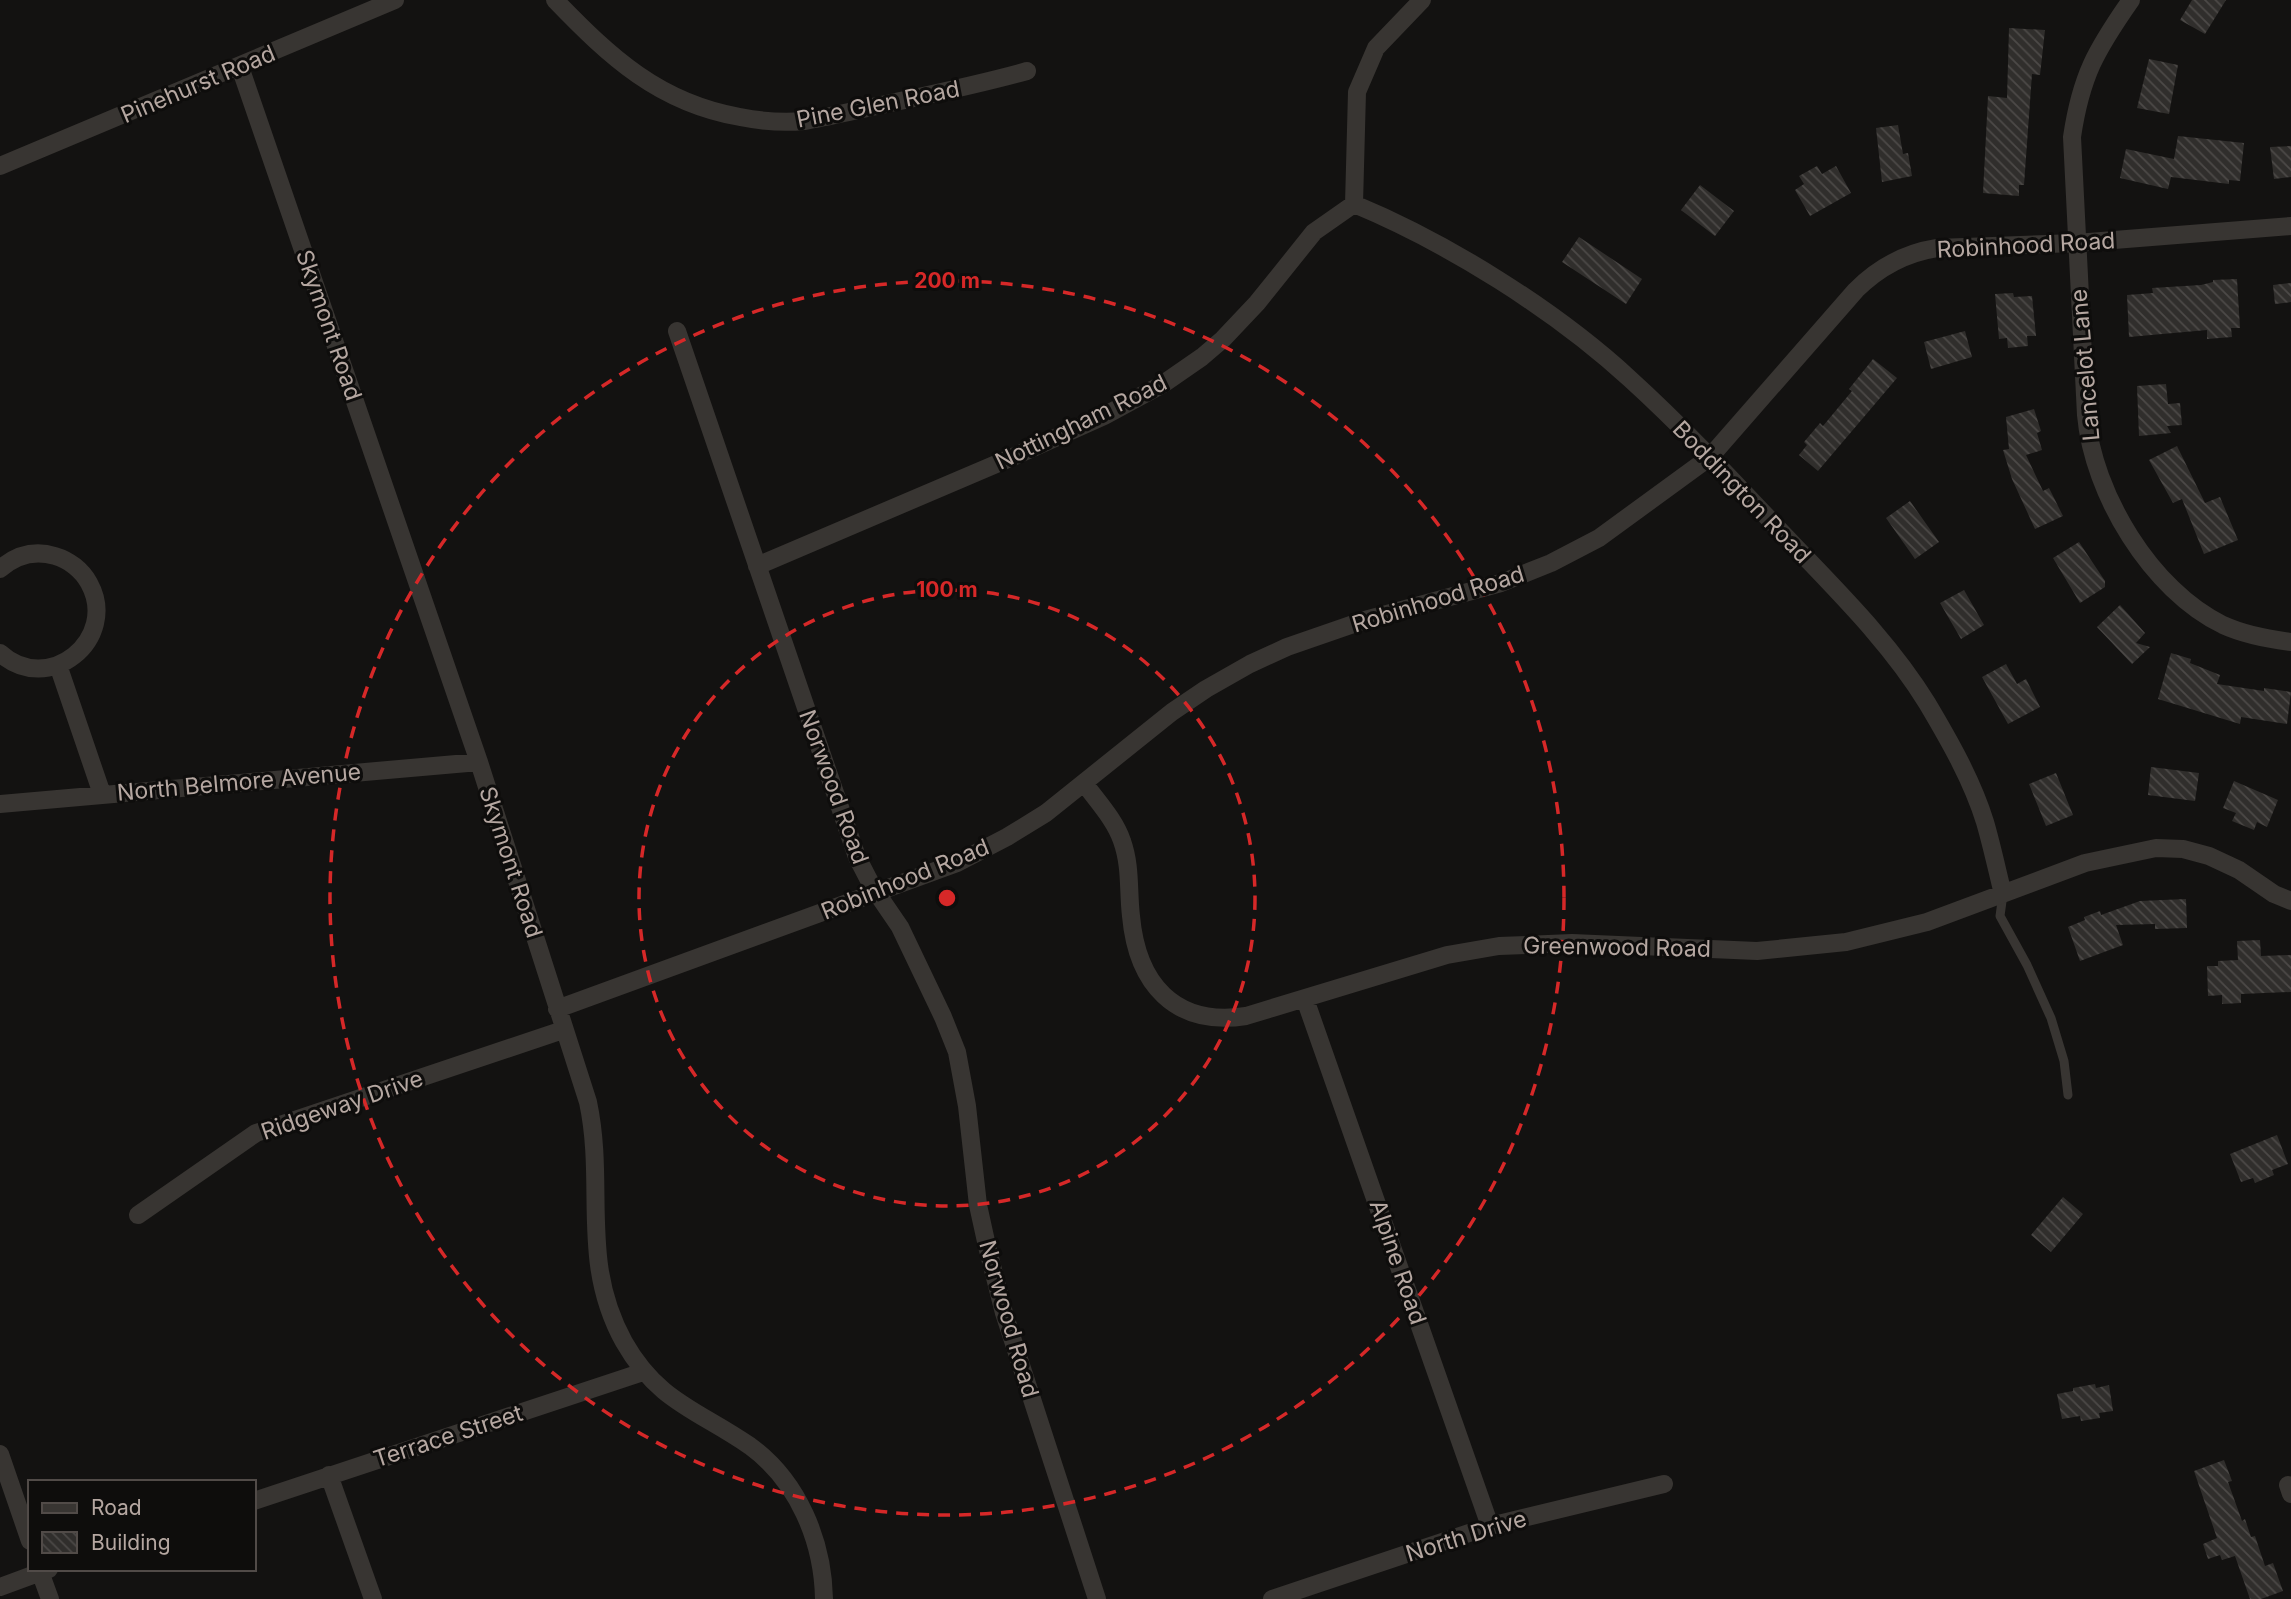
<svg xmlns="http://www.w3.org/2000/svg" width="2291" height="1599" viewBox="0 0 2291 1599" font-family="Inter,sans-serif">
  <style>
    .building { fill: url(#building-back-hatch) }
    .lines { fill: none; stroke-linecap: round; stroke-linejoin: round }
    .service { stroke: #383532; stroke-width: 9 }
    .minor { stroke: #383532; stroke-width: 18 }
    .ring { fill: none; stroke: #d62828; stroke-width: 3.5; stroke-dasharray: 12 9 }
    .labels { text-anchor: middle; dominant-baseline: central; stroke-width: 6; stroke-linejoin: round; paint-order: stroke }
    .street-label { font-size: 23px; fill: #b5a7a1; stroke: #0e0d0c }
    .centre { fill: #d62828; stroke: #0e0d0c; stroke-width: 3.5 }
    .ring-label { font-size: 21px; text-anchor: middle; font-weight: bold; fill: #d62828; stroke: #0e0d0c; stroke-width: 6; stroke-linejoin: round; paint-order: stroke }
  </style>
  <defs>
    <pattern id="building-back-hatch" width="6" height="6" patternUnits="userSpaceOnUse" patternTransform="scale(1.75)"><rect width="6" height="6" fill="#302e2c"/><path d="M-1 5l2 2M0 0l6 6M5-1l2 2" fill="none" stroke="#4c4947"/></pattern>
  </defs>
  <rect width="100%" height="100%" fill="#131211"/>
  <path class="building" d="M2192 0H2226L2205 34 2180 20Z
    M2009 28 2045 30 2040 75 2032 74 2024 185H2019V196L1983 193 1988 96 2007 98Z
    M2149 59 2178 65 2169 114 2137 108Z
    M1898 125 1903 154 1908 153 1912 176 1882 182 1876 128Z
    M2178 136 2244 143 2240 181 2229 180V184L2171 177 2168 189 2120 178 2126 149 2174 159Z
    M2291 146V177L2274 179 2270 147Z
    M1817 166 1822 174 1836 166 1851 193 1810 216 1795 190 1804 184 1799 176Z
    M1700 185 1734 211 1715 236 1681 210Z
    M1579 237 1642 279 1626 304 1562 262Z
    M2237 279 2240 328H2231L2232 337 2207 339V330L2129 337 2127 295 2153 293 2152 288 2201 285 2213 282V280Z
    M2291 283V302L2275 304 2273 285Z
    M2013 293 2014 297 2032 296 2036 336H2027L2028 346 2008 348 2007 338 1999 339 1995 294Z
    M1965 331 1972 357 1931 369 1924 342Z
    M1873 359 1897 378 1818 471 1799 455 1807 445 1804 442 1820 423 1823 426 1852 391 1849 389Z
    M2166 384 2168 404 2180 403 2182 425 2167 426 2171 433 2139 436 2137 386Z
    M2034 409 2041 431 2037 433 2042 450 2026 455 2043 491 2049 488 2063 516 2035 529 2012 479 2003 450 2009 449 2006 417Z
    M2177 446 2205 503 2220 497 2238 540 2204 554 2182 499 2173 503 2149 460Z
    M1910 501 1939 542 1915 559 1886 518Z
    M2079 542 2105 581V587L2080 603 2053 558Z
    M1964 590 1984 625 1961 639 1940 603Z
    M2120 605 2145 633 2136 643 2150 647 2132 664 2097 627Z
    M2171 653 2191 659 2190 663 2220 675 2217 684 2264 691V688L2291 692 2287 724 2241 717 2240 724 2158 699Z
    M2006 664 2017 684 2026 679 2040 707 2008 724 1982 677Z
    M2151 767 2199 773 2195 801 2148 795Z
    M2056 773 2073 815 2046 826 2029 784Z
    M2234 781 2278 800 2267 827 2257 822 2254 830 2232 821 2236 813 2223 808Z
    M2186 899 2187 928 2155 929V924L2116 925 2123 945 2080 961 2068 927 2085 920 2084 917 2100 911 2101 915 2140 901Z
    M2260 940 2261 956 2291 955V992L2241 994V1003L2222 1004V995L2208 996 2207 966H2218V961L2238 960 2237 941Z
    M2277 1135 2288 1164 2272 1170 2274 1175 2255 1183 2253 1178 2241 1182 2230 1154Z
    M2063 1197 2083 1214 2051 1252 2031 1235Z
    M2095 1384 2096 1388 2109 1385 2113 1411 2099 1413 2100 1418 2081 1421 2080 1416 2062 1419 2057 1394 2073 1391V1388Z
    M2224 1460 2232 1481 2228 1482 2242 1521 2245 1519 2251 1537 2255 1536 2265 1566 2273 1563 2283 1591 2261 1599H2250L2235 1556 2222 1560 2220 1555 2208 1559 2203 1544 2217 1538 2194 1471Z"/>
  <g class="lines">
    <path class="service" d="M2003 894 2000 916 2027 965 2051 1018 2064 1061 2068 1095"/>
    <path class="minor" d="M555 0C610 57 659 103 740 117 760 121 783 123 804 121 828 117 852 111 877 106 927 95 977 85 1027 71
      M2131 0C2096 50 2081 76 2072 137L2086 415C2093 494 2151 590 2223 625 2245 635 2267 639 2291 642
      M240 67 479 762 588 1102C606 1187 579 1261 624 1342 658 1402 698 1410 750 1446 798 1481 823 1541 824 1599
      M0 166 395 0
      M1354 204C1448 243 1555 310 1630 379 1685 429 1736 484 1787 538 1836 590 1889 641 1927 703 1949 740 1972 780 1985 822 1992 846 1997 870 2003 894
      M1354 204 1357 92 1376 48 1422 0
      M677 331 857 857 872 886 900 927 943 1017 957 1052 967 1106 978 1205 987 1246 1004 1313 1097 1599
      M757 566 1015 456 1104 416 1163 384 1202 357 1223 339 1257 303 1314 232 1354 204
      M0 569C16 555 35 550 55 556 69 560 82 570 89 583 120 639 48 697 0 653
      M58 665 102 794
      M1084 783C1098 802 1115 820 1122 841 1131 866 1128 891 1131 916 1137 983 1174 1027 1246 1016L1447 955 1499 946 1572 943 1757 951 1846 942 1927 922 2085 863 2156 848 2183 849 2209 856 2239 870 2274 894 2291 901
      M0 804 479 762
      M1305 999 1490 1526
      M557 1009 957 863 1007 837 1046 813 1172 712 1206 689 1250 664 1287 647 1365 620 1501 583 1551 563 1599 538 1710 457 1856 290C1879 267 1905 253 1937 248L2076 243 2291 226
      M138 1215 256 1133 563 1030
      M0 1454 30 1541
      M329 1475 373 1599
      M2288 1485 2291 1494
      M254 1501 643 1372
      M39 1569 50 1599
      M0 1587 49 1569
      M1272 1599 1490 1526 1664 1484"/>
  </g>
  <g class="ring">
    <circle cx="947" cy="898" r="308"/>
    <circle cx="947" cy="898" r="617"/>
  </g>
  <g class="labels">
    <g class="street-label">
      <text transform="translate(198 84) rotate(-23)">Pinehurst Road</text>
      <text transform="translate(878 104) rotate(-11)">Pine Glen Road</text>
      <text transform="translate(2026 245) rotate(-3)">Robinhood Road</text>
      <text transform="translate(329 325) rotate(71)">Skymont Road</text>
      <text transform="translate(2085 365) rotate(-95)">Lancelot Lane</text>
      <text transform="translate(1081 422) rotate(-26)">Nottingham Road</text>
      <text transform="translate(1742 492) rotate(46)">Boddington Road</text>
      <text transform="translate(1438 599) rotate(-17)">Robinhood Road</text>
      <text transform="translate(239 782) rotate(-5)">North Belmore Avenue</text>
      <text transform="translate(834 787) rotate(70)">Norwood Road</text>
      <text transform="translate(511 862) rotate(72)">Skymont Road</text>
      <text transform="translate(905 879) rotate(-22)">Robinhood Road</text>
      <text transform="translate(1617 947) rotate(1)">Greenwood Road</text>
      <text transform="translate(342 1105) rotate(-19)">Ridgeway Drive</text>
      <text transform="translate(1398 1262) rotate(71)">Alpine Road</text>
      <text transform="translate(1009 1319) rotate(74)">Norwood Road</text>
      <text transform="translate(448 1436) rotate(-18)">Terrace Street</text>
      <text transform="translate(1466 1536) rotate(-17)">North Drive</text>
    </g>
  </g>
  <circle cx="947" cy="898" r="10" class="centre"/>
  <g class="ring-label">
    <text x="947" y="288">200 m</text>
    <text x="947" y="597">100 m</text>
  </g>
  <rect x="28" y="1480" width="228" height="91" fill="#0e0d0c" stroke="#514b48" stroke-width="2"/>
  <rect x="42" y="1503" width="35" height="10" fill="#383532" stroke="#514b48" stroke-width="2"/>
  <text x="91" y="1515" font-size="21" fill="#b5a7a1">Road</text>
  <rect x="42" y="1532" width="35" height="21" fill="url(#building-back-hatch)" stroke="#514b48" stroke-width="2"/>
  <text x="91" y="1550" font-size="21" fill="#b5a7a1">Building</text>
</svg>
